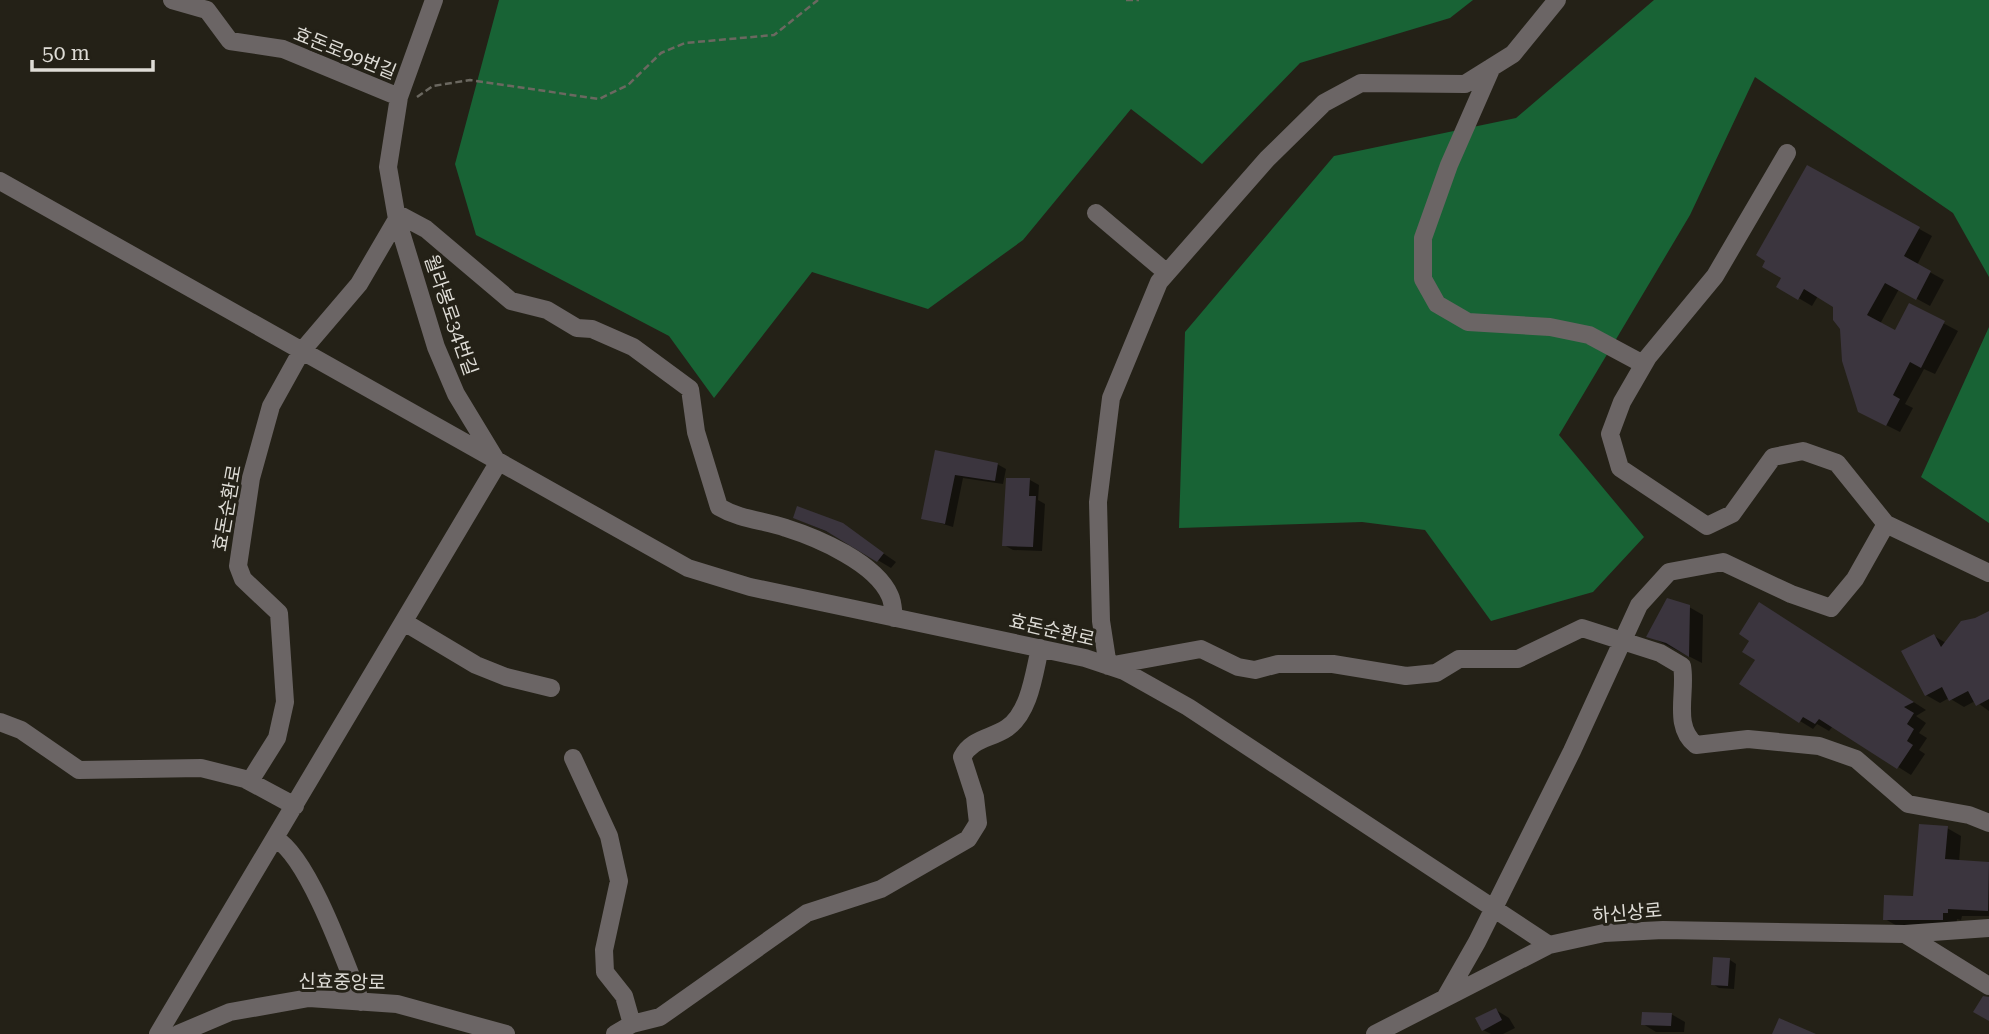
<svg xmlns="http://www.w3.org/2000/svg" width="1989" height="1034" viewBox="0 0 1989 1034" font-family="'Roboto Serif','Noto Sans KR',serif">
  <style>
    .forest { fill: #186335 }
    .shadow { fill: #0007 }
    .building { fill: #3b353e }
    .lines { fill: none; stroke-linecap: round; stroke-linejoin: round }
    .path { stroke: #6b6860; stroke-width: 2.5; stroke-dasharray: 7 3.5; stroke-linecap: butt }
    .minor { stroke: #6b6565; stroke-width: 18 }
    .labels { text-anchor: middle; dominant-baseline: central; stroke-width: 6; stroke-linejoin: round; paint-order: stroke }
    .street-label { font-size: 19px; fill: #dedcd6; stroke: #242117 }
  </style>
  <rect width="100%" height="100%" fill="#242117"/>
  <path class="forest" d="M499 0H1473L1450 18 1300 63 1202 164 1131 109 1023 240 928 309 812 272 714 398 669 336 476 235 455 164Z
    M1654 0H1989V277L1953 213 1755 77 1690 215 1559 435 1644 537 1593 592 1491 621 1425 530 1362 522 1179 528 1185 332 1334 156 1516 118Z
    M1989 327V523L1921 477Z"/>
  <path class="shadow" d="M1807 167 1932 236 1917 265 1944 280 1930 306 1899 289 1880 324 1895 332 1909 305 1958 331 1935 374 1924 369 1905 404 1913 408 1900 432 1874 419 1835 306 1818 296 1812 306 1778 286 1783 278Z
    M936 452 997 464 1006 469 1003 484 963 478 953 527 923 518Z
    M1030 480 1039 485 1038 500 1045 504 1042 551 1013 550 1004 545Z
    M795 518 842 525 896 562 891 568 839 537Z
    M1689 607 1703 615 1702 663 1649 636Z
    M1773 612 1926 710 1916 716 1926 723 1919 733 1927 738 1919 750 1925 754 1911 775 1833 726 1829 731 1817 724 1813 729 1800 721 1758 659Z
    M1989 613V711L1975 701 1964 707 1949 698 1940 703 1926 695 1934 636 1946 643Z
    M1947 828 1961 836 1959 862 1989 864V916H1962L1961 920 1957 919 1956 927H1899L1885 919 1915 898Z
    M1730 960 1736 964 1734 989 1719 988 1713 984Z
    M1496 1010 1509 1018 1515 1028 1503 1034H1491L1483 1030Z
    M1671 1014 1685 1022 1684 1032H1656L1643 1024Z"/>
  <path class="building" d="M1807 165 1920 227 1904 256 1931 271 1916 300 1885 283 1867 315 1895 330 1909 303 1945 321 1921 368 1910 362 1893 395 1900 399 1886 426 1858 412 1842 361 1840 329 1833 320V307L1804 289 1798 300 1776 287 1781 278 1762 267 1765 261 1756 255Z
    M935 450 998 463 995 481 955 475 945 524 921 519Z
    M1006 478H1030L1029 496H1036L1033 547 1002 546Z
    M797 506 843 523 884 553 877 562 826 531 793 518Z
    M1667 598 1690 605 1689 657 1666 643 1646 637Z
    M1759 602 1914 702 1904 707 1914 713 1907 724 1914 729 1907 741 1913 745 1897 769 1819 719 1815 724 1803 717 1799 723 1739 684 1755 660 1742 652 1749 641 1739 634Z
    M1989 611V699L1976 706 1968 691 1949 701 1942 687 1925 696 1901 651 1934 634 1941 647 1961 621 1975 618Z
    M1919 824 1948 826 1945 859 1989 862 1988 911 1948 909V913H1943V920H1883L1884 895 1913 896Z
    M1713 957 1730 958 1728 986 1711 985Z
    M1983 996 1989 997V1021L1973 1012Z
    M1496 1008 1502 1020 1482 1031 1475 1018Z
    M1642 1012 1672 1013 1671 1026 1641 1025Z
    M1779 1018 1816 1034H1772Z"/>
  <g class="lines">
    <path class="path" d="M1126 0H1139
      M417 97 433 86 470 80 599 99 628 85 661 53 685 43 774 35 818 0"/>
    <path class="minor" d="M172 0 207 10 230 41 283 49 399 97
      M434 0 399 97 388 167 397 219 436 347 456 394 496 460
      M1557 0 1513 54 1465 84 1361 83 1324 103 1267 159 1159 282 1111 398 1098 502 1101 621 1108 666 1201 649 1238 667 1255 670 1278 664H1333L1406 676 1436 673 1459 659H1518L1582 628 1660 653 1682 666C1687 692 1672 726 1696 745L1748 739 1819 746 1856 759 1908 804 1969 815 1989 823
      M1492 67 1449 165 1423 238V279L1437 304 1468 322 1550 327 1589 335 1643 364
      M1787 153 1715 276 1648 357 1622 402 1610 434 1620 468 1707 526 1732 514 1773 457 1803 451 1837 463 1886 524
      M0 181 688 568 750 587 1085 658 1124 671 1188 707 1549 945
      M396 213 426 229 511 301 547 310 577 328 592 329 633 347 690 389 696 432 719 507C741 520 763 520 786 528 818 538 876 563 890 596 893 602 893 611 894 618
      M1096 213 1167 273
      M404 622 476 665 506 677 551 688
      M0 722 21 730 79 770 201 768 245 779 295 806
      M573 758 609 836 619 881 604 950 605 972 624 996 632 1024
      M250 781 277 738 285 702 279 613 243 579 238 566 251 478 271 406 301 352 359 284 397 219
      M276 839C309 858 346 964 361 1002
      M1905 934 1989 986
      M1445 998 1477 942 1572 751 1639 605 1669 572 1723 562 1791 594 1831 608 1855 579 1886 524 1989 573
      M158 1034 498 463
      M178 1034 230 1012 309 998 397 1004 506 1034
      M615 1034 632 1024 660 1017 807 913 881 889 968 839 978 823 975 797 962 757C972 738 991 739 1007 728 1030 712 1034 673 1040 648
      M1375 1034 1549 945 1604 933 1663 930 1905 934 1989 928"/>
  </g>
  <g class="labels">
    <g class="street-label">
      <text transform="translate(345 53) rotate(22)">효돈로99번길</text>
      <text transform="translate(451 315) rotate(71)">월라봉로34번길</text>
      <text transform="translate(227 508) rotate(-80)">효돈순환로</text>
      <text transform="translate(1052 630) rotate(13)">효돈순환로</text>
      <text transform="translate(1627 913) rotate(-5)">하신상로</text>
      <text transform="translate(342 982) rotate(1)">신효중앙로</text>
    </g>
  </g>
  <path d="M32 60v10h121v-10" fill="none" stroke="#dedcd6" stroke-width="3.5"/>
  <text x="42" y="60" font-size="21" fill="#dedcd6" stroke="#242117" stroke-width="5" paint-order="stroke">50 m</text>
</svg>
